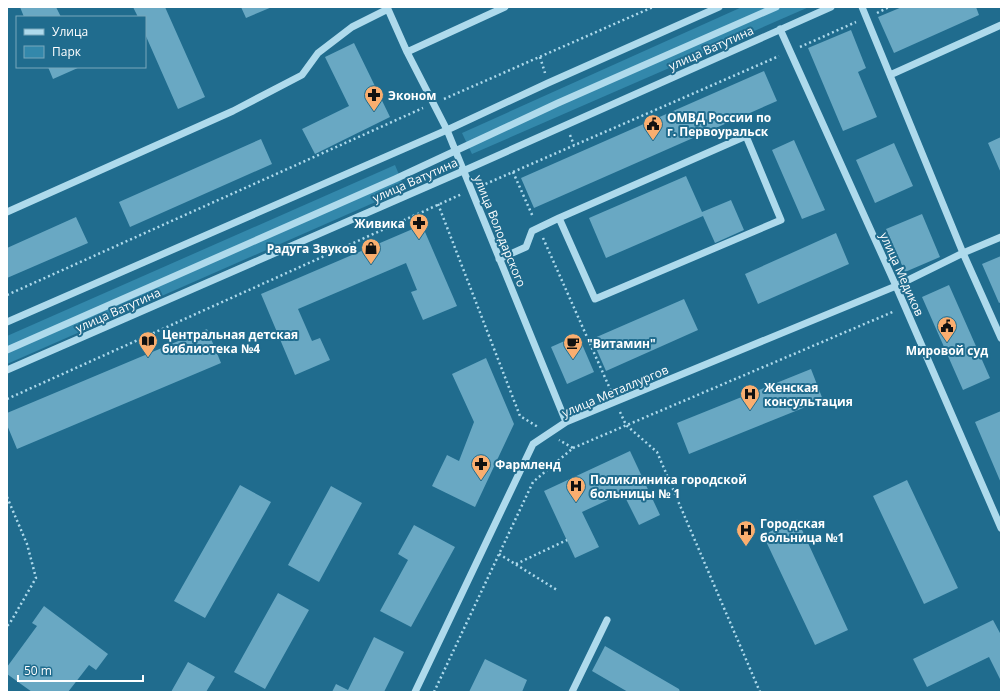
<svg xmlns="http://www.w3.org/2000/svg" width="1008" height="699" viewBox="0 0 1008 699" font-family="'Open Sans',sans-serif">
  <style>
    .green { fill: #3388ab }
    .building { fill: #69a8c3 }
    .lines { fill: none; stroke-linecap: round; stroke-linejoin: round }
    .path { stroke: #aedaec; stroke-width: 2.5; stroke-dasharray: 2 3; stroke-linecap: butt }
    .minor { stroke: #aedaec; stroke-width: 7 }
    .labels { text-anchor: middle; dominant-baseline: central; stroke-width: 4; stroke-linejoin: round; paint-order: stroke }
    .street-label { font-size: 12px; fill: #fff; stroke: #206c8e }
    .poi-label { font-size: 12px; font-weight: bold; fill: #fff; stroke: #206c8e; text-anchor: start }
  </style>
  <rect width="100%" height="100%" fill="#206c8e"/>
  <path class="green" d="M742 7H809L472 154 462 133Z
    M395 165 405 189 7 364V336Z"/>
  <path class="building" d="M20 7H56L61 17H24Z
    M133 7H165L205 97 178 109 145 34V17H138Z
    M241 7H272L246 18Z
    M902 7H976L979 15 894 53 878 17Z
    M851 30 866 68 858 72 877 117 843 131 808 48Z
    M354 43 390 117 315 154 302 129 349 106 325 57Z
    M48 67H80L53 79Z
    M764 71 777 101 534 208 521 178Z
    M1001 137V173L988 143Z
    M261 139 272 164 130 227 119 202Z
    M794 140 825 210 802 219 772 150Z
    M894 143 913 186 875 203 856 160Z
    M686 176 702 212 731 200 744 230 715 243 703 216 606 258 589 218Z
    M922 214 940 257 905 272 886 229Z
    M76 217 88 243 7 278V248Z
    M422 225 457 306 423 320 411 292 417 290 406 263 298 309 312 341 320 338 330 360 295 375 261 294Z
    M836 233 849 264 758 304 745 274Z
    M1001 256V302L999 303 982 264Z
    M949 285 990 378 963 390 922 297Z
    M684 299 698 330 606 371 592 339Z
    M207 329 221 363 17 449 7 425V413Z
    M578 335 594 372 567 384 551 347Z
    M486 358 514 424 475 507 432 486 447 455 459 461 474 422 452 374Z
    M811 369 823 400 689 454 677 423Z
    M1001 411V483L975 422Z
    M630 451 660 515 639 525 623 493 582 512 599 547 575 558 544 491Z
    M907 480 958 588 924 604 873 496Z
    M240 485 271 502 205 618 174 601Z
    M331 486 362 503 319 582 288 565Z
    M797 519 848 630 815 645 763 535Z
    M414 525 455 547 411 627 380 611 408 560 398 554Z
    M278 593 309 610 265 689 234 672Z
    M44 606 108 654 96 670 89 665 68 692H32L7 674V667L37 626 32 623Z
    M993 620 1000 633H1001V681L989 657 927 687 913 659Z
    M374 637 404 652 384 692H332L336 684 348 690Z
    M605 646 679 689 680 692H628L592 671Z
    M485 659 527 680 522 692H469Z
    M188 662 215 677 206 692H171Z"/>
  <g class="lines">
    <path class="path" d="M877 13 889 7
      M800 47 856 22
      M540 57 545 73
      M444 99 653 7
      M570 135 574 145
      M513 172 533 217
      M481 186 779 56
      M438 204 520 416 538 427
      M543 238 611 391
      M7 295 423 108
      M7 399 462 194
      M620 412 626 425 657 452 760 692
      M573 448 895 311
      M7 497 27 544 36 578 10 623 7 626
      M499 554 557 590
      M516 564 567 540
      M434 692 533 482 573 448 559 440"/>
    <path class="minor" d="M387 7 407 52 447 130 566 422
      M862 7 963 253 1001 237
      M780 29 896 286 1001 528
      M407 52 505 7
      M890 75 1001 25
      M7 212 233 111 302 75 318 53 352 27 388 9
      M499 259 526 247 532 231 559 218 746 136 781 220 595 299 559 218
      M7 322 447 130 548 83 719 7
      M7 350 395 179 558 103 776 7
      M7 370 463 171 831 7
      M415 692 533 444 566 422 896 286 963 253 1001 338
      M572 692 607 620"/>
  </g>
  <defs>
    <symbol id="pharmacy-pin" viewBox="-11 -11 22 30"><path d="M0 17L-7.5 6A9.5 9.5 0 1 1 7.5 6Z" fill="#faae6f" stroke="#206c8e"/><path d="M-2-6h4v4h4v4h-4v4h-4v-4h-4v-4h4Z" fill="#111"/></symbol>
    <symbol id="civic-pin" viewBox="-11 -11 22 30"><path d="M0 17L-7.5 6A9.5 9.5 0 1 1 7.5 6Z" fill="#faae6f" stroke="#206c8e"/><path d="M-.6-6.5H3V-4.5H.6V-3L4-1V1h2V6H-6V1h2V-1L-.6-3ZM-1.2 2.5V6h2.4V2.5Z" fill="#111"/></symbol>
    <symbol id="shop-pin" viewBox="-11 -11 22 30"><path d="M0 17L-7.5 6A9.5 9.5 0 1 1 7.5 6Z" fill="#faae6f" stroke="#206c8e"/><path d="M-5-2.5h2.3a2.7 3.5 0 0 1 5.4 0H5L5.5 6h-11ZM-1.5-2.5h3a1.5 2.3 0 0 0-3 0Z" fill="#111"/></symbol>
    <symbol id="library-pin" viewBox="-11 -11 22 30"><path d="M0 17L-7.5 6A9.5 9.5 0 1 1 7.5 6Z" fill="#faae6f" stroke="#206c8e"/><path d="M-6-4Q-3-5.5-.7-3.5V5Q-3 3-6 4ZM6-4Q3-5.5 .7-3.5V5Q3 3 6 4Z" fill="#111"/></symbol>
    <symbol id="cafe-pin" viewBox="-11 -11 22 30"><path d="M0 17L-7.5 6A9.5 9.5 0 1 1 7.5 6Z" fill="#faae6f" stroke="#206c8e"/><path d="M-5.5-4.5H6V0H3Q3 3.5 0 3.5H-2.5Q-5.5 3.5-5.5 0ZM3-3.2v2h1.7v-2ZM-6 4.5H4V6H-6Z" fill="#111"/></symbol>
    <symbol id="hospital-pin" viewBox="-11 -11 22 30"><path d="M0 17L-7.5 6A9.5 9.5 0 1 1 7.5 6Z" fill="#faae6f" stroke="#206c8e"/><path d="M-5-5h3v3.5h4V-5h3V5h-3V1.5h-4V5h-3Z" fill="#111"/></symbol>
  </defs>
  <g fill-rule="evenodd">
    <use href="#pharmacy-pin" x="363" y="84" width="22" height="30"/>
    <use href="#civic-pin" x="642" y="113" width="22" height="30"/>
    <use href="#pharmacy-pin" x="408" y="212" width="22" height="30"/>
    <use href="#shop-pin" x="360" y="237" width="22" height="30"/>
    <use href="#civic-pin" x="936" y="315" width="22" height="30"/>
    <use href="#library-pin" x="137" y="330" width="22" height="30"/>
    <use href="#cafe-pin" x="562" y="332" width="22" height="30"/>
    <use href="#hospital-pin" x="739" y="383" width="22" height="30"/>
    <use href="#pharmacy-pin" x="470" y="453" width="22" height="30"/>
    <use href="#hospital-pin" x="565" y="475" width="22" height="30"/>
    <use href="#hospital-pin" x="735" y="519" width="22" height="30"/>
  </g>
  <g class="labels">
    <g class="street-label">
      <text transform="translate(711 48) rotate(-24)">улица Ватутина</text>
      <text transform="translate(415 180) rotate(-24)">улица Ватутина</text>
      <text transform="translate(500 231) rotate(68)">улица Володарского</text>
      <text transform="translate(902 274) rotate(66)">улица Медиков</text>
      <text transform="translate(118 310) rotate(-24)">улица Ватутина</text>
      <text transform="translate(615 391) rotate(-23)">улица Металлургов</text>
    </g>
    <g class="poi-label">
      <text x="388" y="95">Эконом</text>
      <text x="667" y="117">ОМВД России по<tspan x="667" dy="14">г. Первоуральск</tspan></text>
      <text x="405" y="223" text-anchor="end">Живика</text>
      <text x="357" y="248" text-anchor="end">Радуга Звуков</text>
      <text x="162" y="334">Центральная детская<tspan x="162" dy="14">библиотека №4</tspan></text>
      <text x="587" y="343">"Витамин"</text>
      <text x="947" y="350" text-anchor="middle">Мировой суд</text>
      <text x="764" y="387">Женская<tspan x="764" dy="14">консультация</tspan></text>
      <text x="495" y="464">Фармленд</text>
      <text x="590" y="479">Поликлиника городской<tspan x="590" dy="14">больницы № 1</tspan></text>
      <text x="760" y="523">Городская<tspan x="760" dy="14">больница №1</tspan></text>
    </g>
  </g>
  <rect width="1008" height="699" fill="none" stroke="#ffffff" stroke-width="16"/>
  <rect x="16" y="16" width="130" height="52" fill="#206c8e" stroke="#79a7bb"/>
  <rect x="24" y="29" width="20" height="6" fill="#aedaec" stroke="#79a7bb"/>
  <text x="52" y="36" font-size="12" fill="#ffffff">Улица</text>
  <rect x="24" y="46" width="20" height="12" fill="#3388ab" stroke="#79a7bb"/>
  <text x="52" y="56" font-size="12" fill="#ffffff">Парк</text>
  <path d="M18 675v6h125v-6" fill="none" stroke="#ffffff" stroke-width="2"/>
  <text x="24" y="675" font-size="12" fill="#ffffff" stroke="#206c8e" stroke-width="3" paint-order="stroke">50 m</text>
</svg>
